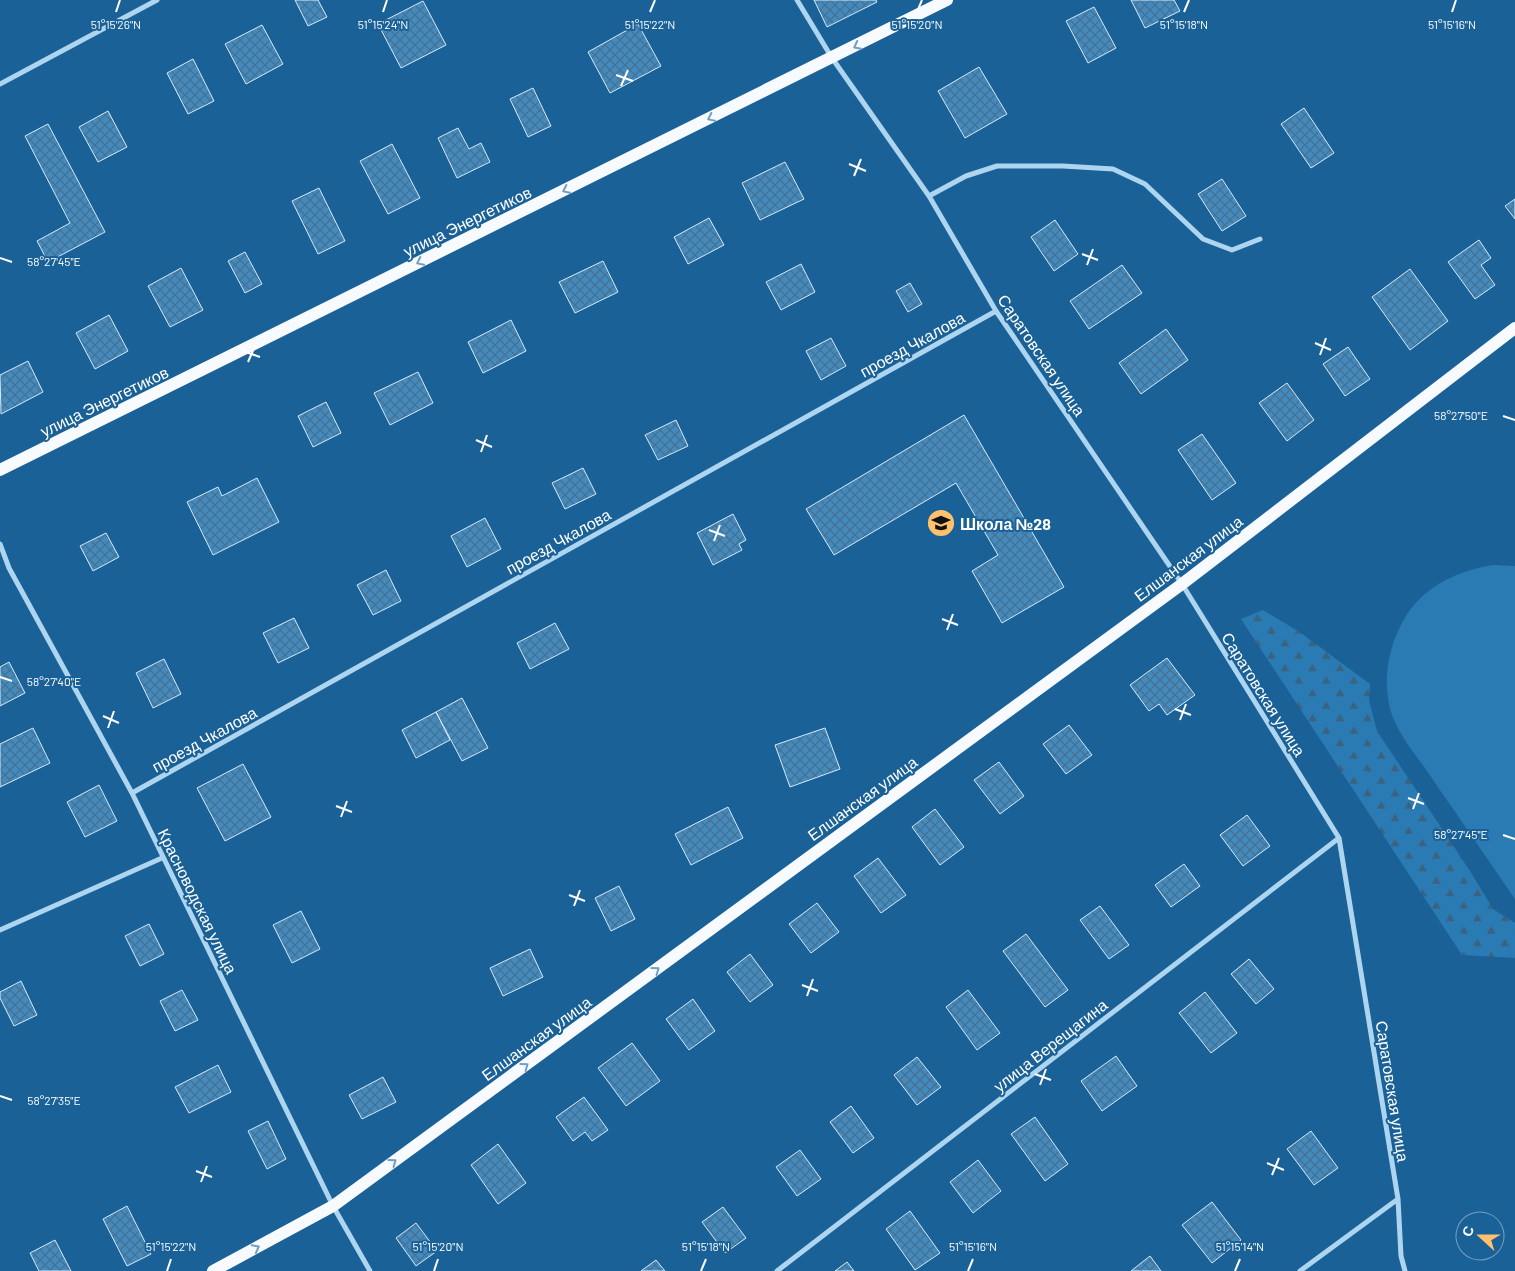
<svg xmlns="http://www.w3.org/2000/svg" width="1515" height="1271" viewBox="0 0 1515 1271" font-family="Barlow,sans-serif">
  <style>
    .forest { fill: url(#forest-firs) }
    .garden { fill: #2a7ab3 }
    .building { fill: url(#building-cross-hatch); stroke: #d5ebfb }
    .lines { fill: none; stroke-linecap: round; stroke-linejoin: round }
    .street { stroke: #aed5f0; stroke-width: 5 }
    .primary { stroke: #f7fbff; stroke-width: 12 }
    .oneway { stroke: #729fc1 }
    .ticks { fill: none; stroke: #fff; stroke-width: 2 }
    .labels { text-anchor: middle; dominant-baseline: central; stroke-width: 4; stroke-linejoin: round; paint-order: stroke }
    .street-label { font-size: 16px; fill: #fff; stroke: #1a6197 }
    .poi-label { font-size: 16px; font-weight: bold; fill: #fff; stroke: #1a6197; text-anchor: start }
    .ticks-label { font-size: 12px; text-anchor: middle; fill: #fff; stroke: #1a6197; stroke-width: 4; stroke-linejoin: round; paint-order: stroke }
  </style>
  <defs>
    <pattern id="forest-firs" width="22" height="20" patternUnits="userSpaceOnUse" patternTransform="scale(1.25)"><rect width="22" height="20" fill="#2a7ab3"/><path d="M5 1l3.5 6h-7zM16 11l3.5 6h-7z" fill="#3b6380"/></pattern>
    <pattern id="building-cross-hatch" width="8" height="8" patternUnits="userSpaceOnUse" patternTransform="scale(1.25)"><rect width="8" height="8" fill="#438abe"/><path d="M0 0l8 8M0 8l8-8" fill="none" stroke="#477190"/></pattern>
  </defs>
  <rect width="100%" height="100%" fill="#1a6197"/>
  <path class="forest" d="M1263 610 1298 631 1370 684 1369 700 1377 731 1470 871 1493 909 1515 923V958L1462 955 1241 619Z"/>
  <path class="garden" d="M1493 565 1515 566V899C1487 858 1459 818 1431 777 1417 756 1397 734 1390 709 1383 679 1388 648 1403 621 1422 587 1456 571 1493 565Z"/>
  <path class="building" d="M295 0H318L327 17 308 26Z
    M814 0H876L877 2 827 27Z
    M1131 0H1174L1180 11 1145 28Z
    M423 1 446 45 401 68 378 24Z
    M1094 7 1116 48 1088 63 1066 21Z
    M638 24 661 66 610 93 588 52Z
    M262 25 283 64 246 84 225 44Z
    M193 59 214 101 188 114 167 73Z
    M979 67 1007 114 965 138 938 91Z
    M533 88 551 126 528 137 510 99Z
    M1304 108 1334 153 1311 168 1281 124Z
    M108 111 127 147 98 162 79 127Z
    M48 124 105 232 48 262 37 241 70 223 25 136Z
    M458 128 469 149 481 143 490 162 457 178 438 138Z
    M392 144 420 198 388 214 360 161Z
    M785 162 804 199 760 220 742 183Z
    M1222 179 1246 216 1222 231 1198 194Z
    M319 188 345 241 318 254 292 201Z
    M1515 199V219L1505 206Z
    M709 218 724 245 688 264 674 237Z
    M1055 220 1078 254 1054 271 1031 237Z
    M1479 240 1491 258 1481 265 1495 285 1475 299 1448 262Z
    M245 252 262 284 245 293 228 261Z
    M603 261 618 292 575 313 559 282Z
    M801 264 815 292 781 310 766 282Z
    M1122 265 1142 293 1089 329 1070 301Z
    M181 268 203 310 170 327 148 286Z
    M1410 269 1448 321 1410 350 1372 297Z
    M910 283 922 304 908 312 896 291Z
    M109 315 128 351 95 369 76 333Z
    M511 320 526 351 483 373 468 342Z
    M1166 329 1188 360 1141 394 1119 363Z
    M831 338 846 366 821 380 806 351Z
    M1348 347 1370 379 1345 396 1323 364Z
    M28 361 43 392 1 414 0 375Z
    M418 372 433 403 390 425 374 393Z
    M1287 383 1314 420 1287 441 1259 403Z
    M326 402 341 433 313 447 298 416Z
    M964 415 1064 587 1002 623 972 571 998 555 956 483 834 555 806 509Z
    M676 420 688 446 658 460 645 435Z
    M1202 434 1236 483 1212 500 1178 450Z
    M583 468 596 494 565 509 552 483Z
    M257 478 279 522 213 555 187 502 218 487 222 496Z
    M733 514 746 540 739 544 742 550 713 565 697 533Z
    M485 518 501 549 467 567 451 536Z
    M106 533 119 557 93 571 80 546Z
    M386 570 401 601 373 615 357 585Z
    M294 618 309 648 278 663 263 633Z
    M555 623 569 649 530 669 517 643Z
    M1167 658 1195 695 1167 715 1159 704 1149 711 1130 685Z
    M164 659 181 694 153 708 136 673Z
    M9 662 25 693 0 706V667Z
    M462 698 488 748 462 761 436 712Z
    M436 712 450 740 416 758 402 730Z
    M1069 725 1092 755 1066 774 1043 744Z
    M33 728 50 763 0 787V744Z
    M825 728 840 769 790 787 775 745Z
    M999 762 1024 796 1000 814 974 780Z
    M243 764 271 817 225 841 197 788Z
    M99 785 117 821 85 837 67 802Z
    M728 807 743 838 691 865 675 834Z
    M935 809 964 847 940 865 912 827Z
    M1247 815 1270 846 1243 866 1220 835Z
    M878 858 906 895 881 913 854 876Z
    M1184 864 1200 886 1171 907 1155 885Z
    M619 886 635 919 611 931 595 898Z
    M817 903 839 932 811 953 789 924Z
    M1100 906 1129 945 1109 959 1080 920Z
    M301 911 320 949 292 963 273 925Z
    M149 924 164 954 140 966 125 936Z
    M1026 934 1068 990 1045 1007 1003 951Z
    M530 949 543 977 503 996 490 968Z
    M750 954 773 985 750 1002 727 972Z
    M1249 959 1274 989 1256 1004 1231 974Z
    M21 981 37 1015 14 1026 0 998V992Z
    M182 990 198 1020 175 1031 160 1001Z
    M968 990 1000 1033 977 1050 946 1007Z
    M1205 992 1237 1033 1211 1053 1179 1013Z
    M693 999 715 1031 689 1050 666 1019Z
    M632 1043 660 1081 626 1106 598 1068Z
    M1116 1056 1137 1086 1102 1111 1081 1081Z
    M917 1057 941 1087 917 1105 894 1075Z
    M218 1065 231 1092 189 1113 175 1087Z
    M383 1077 396 1102 362 1119 349 1095Z
    M584 1097 608 1130 592 1141 585 1132 573 1141 556 1117Z
    M851 1106 874 1138 853 1153 830 1122Z
    M1035 1117 1068 1164 1045 1181 1011 1134Z
    M268 1121 286 1159 267 1169 248 1131Z
    M1311 1131 1338 1168 1314 1185 1287 1149Z
    M498 1144 526 1183 498 1204 471 1165Z
    M800 1150 821 1179 797 1196 776 1167Z
    M978 1160 1001 1191 973 1213 950 1182Z
    M1212 1202 1241 1240 1212 1263 1182 1225Z
    M127 1206 151 1254 127 1266 103 1219Z
    M723 1207 746 1238 725 1253 702 1222Z
    M910 1211 940 1253 915 1270 886 1229Z
    M416 1223 437 1251 416 1266 396 1238Z
    M55 1240 71 1271H39L30 1253Z
    M1150 1256 1161 1271H1131Z
    M656 1260 665 1271H641Z
    M847 1262 854 1271H835Z"/>
  <g class="lines">
    <path class="street" d="M797 0 832 58 929 196 996 311 1182 584 1339 838 1398 1199 1401 1256 1405 1271
      M0 84 157 0
      M929 196 966 176 997 166H1063L1113 169 1145 184 1203 239 1232 250 1260 239
      M0 544 9 568 132 793 333 1206 370 1271
      M132 793 996 311
      M0 930 162 858
      M777 1271 1339 838
      M1300 1271 1398 1199"/>
    <path class="primary" d="M0 470 947 0
      M213 1271 333 1206 1182 584 1515 328"/>
  </g>
  <defs><path id="oneway-chevron" d="M-2-3.5L2.5 0L-2 3.5" fill="none" stroke-width="1.6" stroke-linecap="round" stroke-linejoin="round" transform="scale(1.25)"/></defs>
  <g class="oneway">
    <use href="#oneway-chevron" transform="translate(857 46) rotate(153)"/>
    <use href="#oneway-chevron" transform="translate(711 118) rotate(154)"/>
    <use href="#oneway-chevron" transform="translate(566 190) rotate(154)"/>
    <use href="#oneway-chevron" transform="translate(420 262) rotate(154)"/>
    <use href="#oneway-chevron" transform="translate(656 970) rotate(-36)"/>
    <use href="#oneway-chevron" transform="translate(525 1066) rotate(-36)"/>
    <use href="#oneway-chevron" transform="translate(393 1162) rotate(-36)"/>
    <use href="#oneway-chevron" transform="translate(256 1248) rotate(-28)"/>
  </g>
  <path class="ticks" d="M116 12 120 0M383 12 387 0M650 12 655 0M917 12 922 0M1184 12 1189 0M1452 12 1456 0M616 75 633 81M621 86 628 70M849 164 866 171M854 176 861 159M1082 254 1098 260M0 258 12 262M1087 265 1093 249M1315 343 1331 350M243 351 260 357M1320 355 1326 338M248 362 255 346M1503 416 1515 420M476 440 492 447M481 452 487 435M709 530 725 536M714 541 720 525M942 619 958 625M947 630 953 614M0 677 12 681M1175 709 1191 715M103 716 119 723M1180 720 1186 704M108 728 114 711M1408 798 1424 804M336 806 352 812M1413 809 1419 793M341 817 347 801M1503 835 1515 839M569 895 585 901M574 906 580 890M802 985 818 991M807 996 813 979M1035 1074 1051 1080M1040 1085 1046 1069M0 1096 12 1100M1267 1163 1284 1170M196 1171 212 1177M1272 1175 1279 1158M201 1182 207 1166M167 1271 171 1259M434 1271 438 1259M701 1271 706 1259M968 1271 973 1259M1235 1271 1240 1259"/>
  <defs>
    <symbol id="school-disc" viewBox="-11 -11 22 22"><circle r="9.5" fill="#ffc16d" stroke="#1a6197"/><path d="M0-5L7-2L0 1L-7-2ZM-4 1L0 2.5L4 1V4Q0 6-4 4Z" fill="#111"/></symbol>
  </defs>
  <g fill-rule="evenodd">
    <use href="#school-disc" x="925" y="507" width="32" height="32"/>
  </g>
  <g class="labels">
    <g class="street-label">
      <text transform="translate(467 221) rotate(-26)">улица Энергетиков</text>
      <text transform="translate(912 344) rotate(-29)">проезд Чкалова</text>
      <text transform="translate(1042 355) rotate(56)">Саратовская улица</text>
      <text transform="translate(104 401) rotate(-26)">улица Энергетиков</text>
      <text transform="translate(558 541) rotate(-29)">проезд Чкалова</text>
      <text transform="translate(1188 558) rotate(-37)">Елшанская улица</text>
      <text transform="translate(1264 694) rotate(58)">Саратовская улица</text>
      <text transform="translate(204 739) rotate(-29)">проезд Чкалова</text>
      <text transform="translate(862 798) rotate(-36)">Елшанская улица</text>
      <text transform="translate(198 901) rotate(64)">Красноводская улица</text>
      <text transform="translate(536 1038) rotate(-36)">Елшанская улица</text>
      <text transform="translate(1050 1045) rotate(-38)">улица Верещагина</text>
      <text transform="translate(1393 1091) rotate(81)">Саратовская улица</text>
    </g>
    <g class="poi-label">
      <text x="960" y="523">Школа №28</text>
    </g>
  </g>
  <g class="ticks-label">
    <text x="116" y="29">51°15'26"N</text>
    <text x="650" y="29">51°15'22"N</text>
    <text x="917" y="29">51°15'20"N</text>
    <text x="1184" y="29">51°15'18"N</text>
    <text x="1452" y="29">51°15'16"N</text>
    <text x="383" y="29">51°15'24"N</text>
    <text x="54" y="266">58°27'45"E</text>
    <text x="1461" y="420">58°27'50"E</text>
    <text x="54" y="686">58°27'40"E</text>
    <text x="1461" y="839">58°27'45"E</text>
    <text x="54" y="1105">58°27'35"E</text>
    <text x="171" y="1251">51°15'22"N</text>
    <text x="438" y="1251">51°15'20"N</text>
    <text x="706" y="1251">51°15'18"N</text>
    <text x="973" y="1251">51°15'16"N</text>
    <text x="1240" y="1251">51°15'14"N</text>
  </g>
  <g transform="translate(1480 1236) rotate(291)"><circle r="24" fill="#1a6197" stroke="#76a0c1"/>
  <path d="M0-4L9 19L0 12L-9 19Z" fill="#ffc16d"/>
  <text y="-8" font-size="14" font-weight="bold" text-anchor="middle" fill="#ffffff">С</text>
  </g>
</svg>
